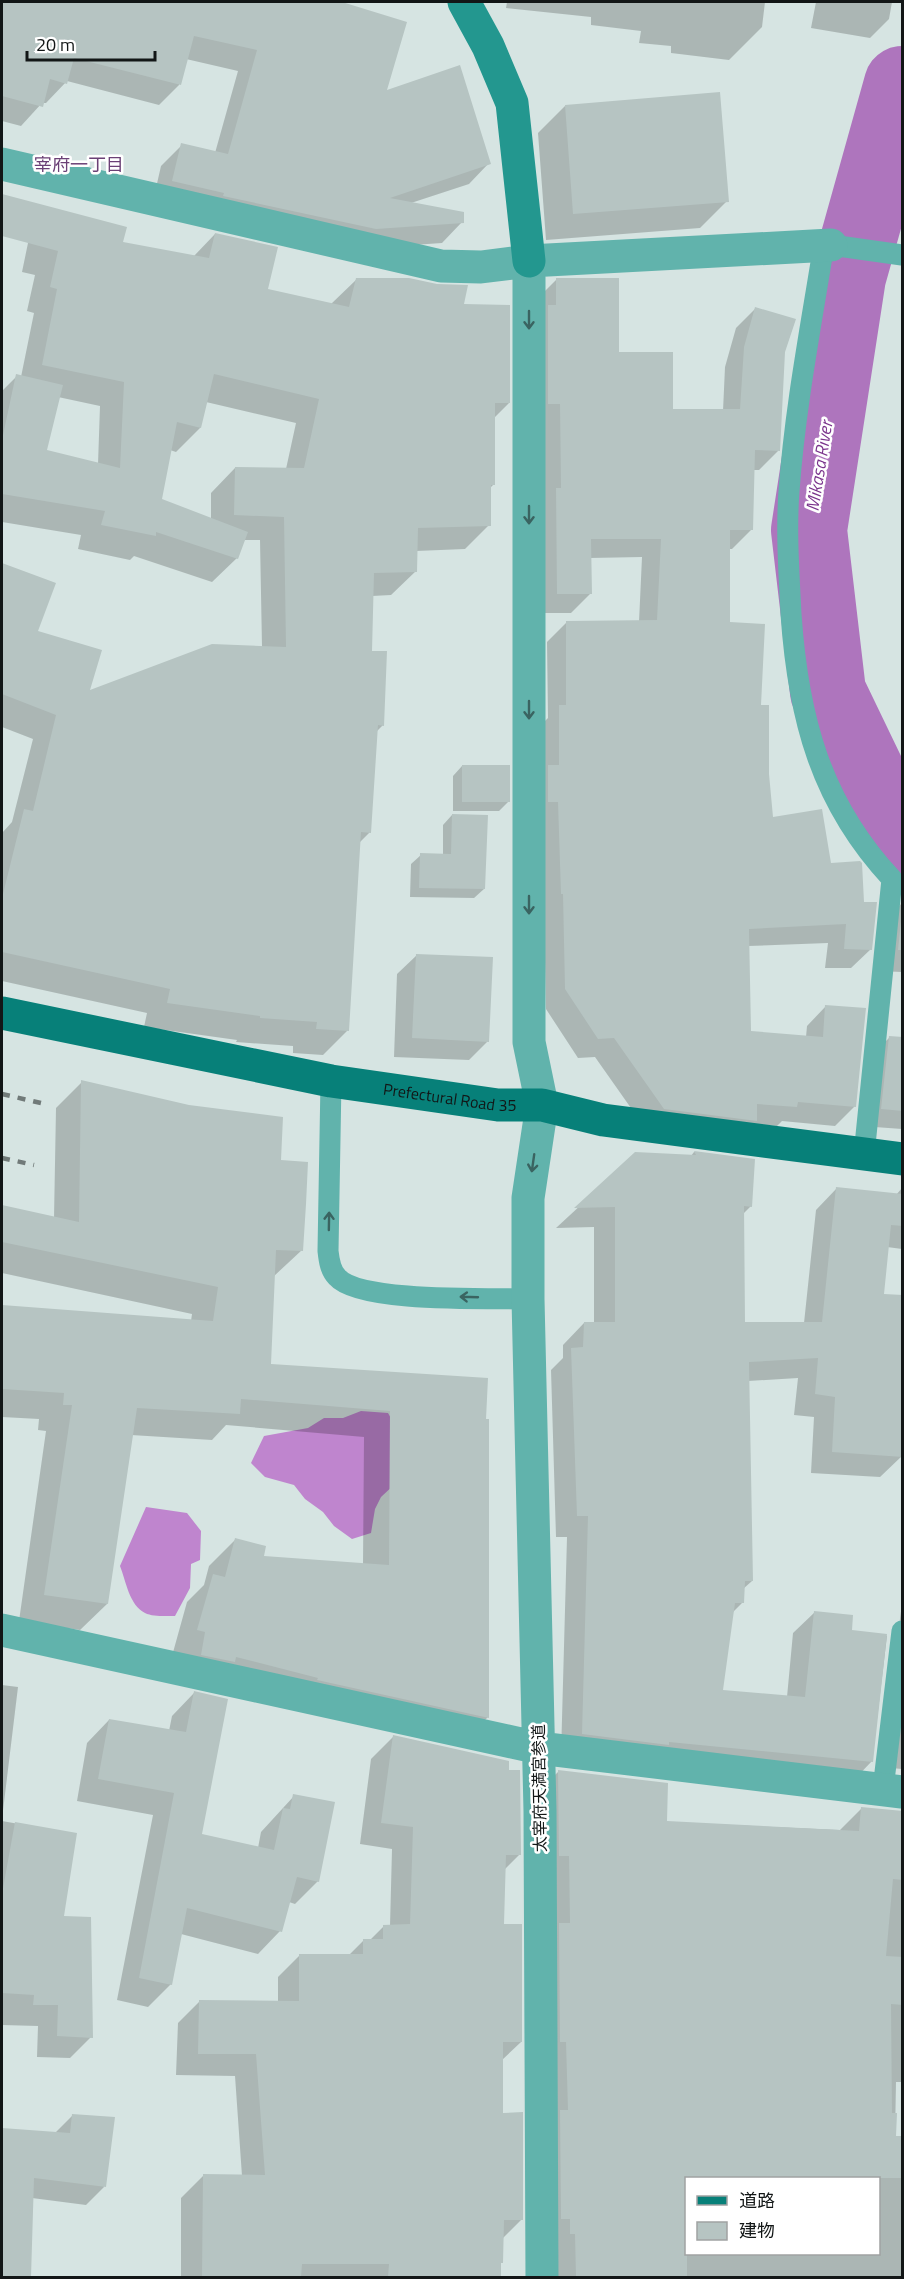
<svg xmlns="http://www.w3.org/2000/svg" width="904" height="2279" viewBox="0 0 904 2279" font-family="'Titillium Web','Noto Sans JP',sans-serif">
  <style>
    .forest { fill: #bf85ce }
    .shadow { fill: #0003; fill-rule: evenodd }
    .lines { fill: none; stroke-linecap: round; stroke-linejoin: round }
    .river { stroke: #ae75bd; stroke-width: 76 }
    .building { fill: #b6c4c2 }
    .lane { stroke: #61b3ac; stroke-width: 21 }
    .street { stroke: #61b3ac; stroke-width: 33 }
    .secondary { stroke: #23978f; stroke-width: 33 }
    .primary { stroke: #078079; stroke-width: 33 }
    .rail { stroke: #717a79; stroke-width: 4.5; stroke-dasharray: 8 8; stroke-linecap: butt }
    .oneway { stroke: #3a6461 }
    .labels { text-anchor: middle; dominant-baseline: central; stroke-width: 5; stroke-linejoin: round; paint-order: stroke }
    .street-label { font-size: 16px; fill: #121616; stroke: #fff }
    .neighbourhood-label { font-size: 18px; fill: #6b4076; stroke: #fff }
    .water-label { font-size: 18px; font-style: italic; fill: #7a348c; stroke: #fff }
  </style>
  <rect width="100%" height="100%" fill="#d6e4e2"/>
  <path class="forest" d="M361 1411 388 1413 396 1427 424 1457 381 1497 375 1509 371 1533 352 1539 334 1526 323 1512 305 1499 294 1485 265 1477 251 1463 264 1436 308 1428 324 1418H343Z
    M146 1507 187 1513 201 1531 200 1560 191 1564 190 1588 175 1616C166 1616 153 1617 145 1613 129 1605 126 1581 120 1566Z"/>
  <path class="shadow" d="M2 2H345L344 4 384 92 489 163 469 184 411 203 462 222 442 243 355 249 153 201 161 166 182 145 215 153 238 71 186 59 179 85 159 105 67 81 46 103H42L21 126 2 121Z
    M507 2H765L762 27 729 60 671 53V46L639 43 641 31 591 25V17L506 8Z
    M816 2H892L889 19 870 38 811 28Z
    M565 106 727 201 700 228 546 240 538 133Z
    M215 234 266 290 331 304 357 279 462 306 509 403 494 418V484L489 489V525L465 549 416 551V571L391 595 372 596 371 652 383 725 376 732 370 832 359 843 348 1030 323 1055 293 1053V1046L236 1042 237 1040 144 1027 147 1013 2 981V833L12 822 33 739 2 727V565L54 584 36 632 87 693 262 647 260 540H243L237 558 212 582 134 556 130 560 78 549 81 535 2 522V391L17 376 21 377 34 313 27 311 35 275 22 272 28 243H121L194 256ZM58 397 100 406 98 464 45 451ZM206 402 296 423 286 469 235 468 211 493V519L161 500 170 450 176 452 200 428Z
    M556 280 618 353 671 411H723L725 367 736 328 755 309 784 352 778 451 759 470H753L752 529 732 549H729L728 623 760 707 772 819 830 864 863 904 871 949 851 968H825L828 943 748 946 749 1033 806 1037 807 1026 826 1006 855 1106 835 1126 782 1121 777 1126 751 1124 645 1128 595 1057 578 1058 546 1009 540 726 548 718 547 642 566 623 639 622 642 557 590 558 591 593 571 613H539L537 299Z
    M462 766 509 801 499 811H453V776Z
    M452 815 484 889 474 898 410 897 411 864 421 855H443V825Z
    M902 903V972L877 971 882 924Z
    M417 955 488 1041 469 1060 394 1057 397 974Z
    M889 1038 902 1039V1129L861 1126 868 1059Z
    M82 1082 279 1162 302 1250 273 1277 269 1366 484 1421 488 1717 462 1743 172 1656 187 1602 204 1585 209 1566 235 1540 262 1557 363 1564 364 1437 226 1425 212 1440 131 1435 107 1604 80 1630 19 1621 46 1431 38 1430 39 1419 2 1417V1307L191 1321 192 1314 2 1273V1207L54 1218 56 1108Z
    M694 1152 753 1160 751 1206 743 1214 744 1323H804L816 1210 837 1188 896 1195 902 1188V1249L887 1247 882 1295 902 1456 880 1477 811 1473 814 1417 794 1415 798 1378 748 1381 752 1581 743 1589 742 1603 732 1613 721 1691 787 1697 793 1633 815 1612 850 1631 887 1636 872 1761 851 1783 561 1755 567 1537H556L551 1370 563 1358V1345L584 1323H594V1227L556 1228 636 1154 691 1156Z
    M902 1604V1769L880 1767Z
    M2 1685 18 1687 2 1819Z
    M194 1693 200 1835 258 1848 261 1832 294 1796 318 1881 295 1904 289 1902 280 1931 258 1954 181 1934 171 1984 148 2007 117 2000 153 1815 77 1801 87 1743 109 1720 169 1731 172 1716Z
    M393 1737 520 1854 504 1870 503 1925 521 2042 501 2061V2114L522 2219 502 2239V2262L499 2265V2278H181V2198L203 2176H242L235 2076 176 2075 178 2023 200 2001 278 2003V1977L300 1955H349L363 1941H369L384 1926H390L392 1849 360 1844 371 1759Z
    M558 1772 666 1822 840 1830 861 1809 902 1812V2082H896L895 2137H902V2278H554L537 1793ZM686 2178H878V2254H686Z
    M2 1821 76 1834 62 1917 91 2037 70 2058 37 2057 38 2026 2 2025Z
    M73 2115 104 2187 86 2205 32 2198 13 2250 2 2249V2130L55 2133Z"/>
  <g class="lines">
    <path class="river" d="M902 84 848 277 809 530 828 692 894 829 902 837"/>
  </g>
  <path class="building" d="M2 2H342L407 22 387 90 460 65 491 164 390 198 464 212V223L376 229 223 196 224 193 172 181 181 143 228 154 257 50 194 36 181 85 74 58 67 84 50 79 43 107 2 96Z
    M720 92 729 202 573 214 565 105Z
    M2 194 127 227 123 242 209 258 215 233 278 247 268 289 349 307 356 278H409L437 284 468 285 464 304 510 305V403H495V485H491V526L418 528 417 572 374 573 372 651H387L384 726 378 725 371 833 361 832 349 1031 316 1029 317 1022 260 1018V1016L167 1003 170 989 2 952V898L24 809 33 811 56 715 2 694V563L56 583 38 631 102 650 90 690 212 644 286 647 284 517 234 515 235 467 304 468 319 399 214 374 201 428 177 422 162 499 248 532 238 559 156 532V536L101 525 105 511 2 494V440L16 374 63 385 47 450 120 468 124 382 42 365 57 289 50 287 58 251 2 236Z
    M556 278H619V352H673V409H740L744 347 755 307 796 319 785 352 780 451 755 450 753 530H730V622L765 624 761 705H769V774L773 817 822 809 831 863 860 861 862 863 864 902H877L872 950 844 949 846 924 749 929 751 1031 823 1037 825 1005 866 1008 856 1107 798 1102 797 1107 757 1104V1121L664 1109 614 1038 598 1039 565 989 563 894H561L558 802H548V765H559V705H566V621L657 620 661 539H591L592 594H557L556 488H561L560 404H548V305H556Z
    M462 765H510V802H462Z
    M452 814 488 815 485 889 419 888 420 853 451 854Z
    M903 902V950H898Z
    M416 954 493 957 489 1042 412 1038Z
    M889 1036 903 1037V1111L881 1109Z
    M81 1080 189 1105 283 1117 281 1160 308 1162 306 1204 303 1251 276 1250 271 1364 488 1378 486 1419H489V1718L317 1680 318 1678 236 1657 235 1662 201 1655 205 1632 197 1630 213 1574 225 1577 235 1538 266 1546 264 1556 389 1565 390 1411 241 1399 240 1414 137 1408 108 1604 44 1595 72 1405H63L64 1393 2 1389V1305L213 1321 218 1287 2 1242V1205L79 1222Z
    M694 1151 755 1159 752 1207 744 1206 745 1322H822L836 1187 903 1194V1226L891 1225 884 1294 903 1295V1457L832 1452 835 1397 815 1394 818 1358 749 1362 753 1581H745L744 1603H735L723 1690 805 1697 814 1611 853 1615 852 1630 887 1634 873 1762 669 1742V1745L582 1734 588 1516H577L571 1348 583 1347 584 1322H615V1207L574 1208 635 1152 696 1155Z
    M194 1691 228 1699 202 1834 274 1850 283 1808 290 1809 293 1794 335 1802 319 1882 297 1877 282 1932 187 1908 172 1985 139 1978 174 1793 98 1779 109 1719 186 1732Z
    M393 1735 509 1761V1770H520L521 1855H506L504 1924H522V2042H503V2113L523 2112V2220H504L503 2263H501V2277H388L389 2264H302L301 2277H202L203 2174 265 2175 256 2054H198L199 2000 299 2001V1954H363V1939H383V1925L410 1924 413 1827 381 1823Z
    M558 1770 668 1783 667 1821 859 1831 861 1807 903 1811V1880L893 1879 886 1956 903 1957V2005L891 2004 892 2113H897L896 2136H903V2178H687V2277H576L575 2234H570V2219H561L560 2110H568L566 2042H560L559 1923H570L569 1856H559Z
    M15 1822 77 1833 64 1916 91 1917 93 2038 57 2036 58 2005H33L34 1995 2 1993V1894Z
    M72 2114 115 2117 106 2187 34 2178 31 2277H2V2128L70 2133Z"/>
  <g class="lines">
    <path class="lane" d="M824 244C811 326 795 408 789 491 786 532 789 573 791 614 798 716 820 802 892 879L864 1155
      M831 245 902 255
      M331 1081 328 1251C329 1260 330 1270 337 1277 359 1303 491 1298 528 1299
      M883 1789 902 1631"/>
    <path class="street" d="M2 164 441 266 481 267 529 261 831 245
      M529 261V1042L542 1105 528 1198V1299L540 1811 542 2278
      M2 1630 539 1748 902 1792"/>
    <path class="secondary" d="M464 2 488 46 512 103 529 261"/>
    <path class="primary" id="s1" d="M2 1013 331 1081 498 1105H542L603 1120 902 1159"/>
    <path class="rail" d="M2 1094 45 1104
      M2 1158 34 1165"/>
  </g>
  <defs><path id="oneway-shaft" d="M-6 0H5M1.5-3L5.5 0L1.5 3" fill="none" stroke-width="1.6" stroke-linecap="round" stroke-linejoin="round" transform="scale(1.5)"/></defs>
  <g class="oneway">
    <use href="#oneway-shaft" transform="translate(529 320) rotate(90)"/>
    <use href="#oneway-shaft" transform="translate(529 515) rotate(90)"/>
    <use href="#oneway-shaft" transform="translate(529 710) rotate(90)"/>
    <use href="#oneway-shaft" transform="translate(529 905) rotate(90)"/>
    <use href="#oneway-shaft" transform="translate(533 1163) rotate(98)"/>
    <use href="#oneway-shaft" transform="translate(329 1221) rotate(-89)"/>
    <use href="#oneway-shaft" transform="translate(469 1297) rotate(-178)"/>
  </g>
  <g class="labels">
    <g class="street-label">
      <text stroke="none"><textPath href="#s1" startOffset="456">Prefectural Road 35</textPath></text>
      <text transform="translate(539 1788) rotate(-91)">太宰府天満宮参道</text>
    </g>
    <g class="neighbourhood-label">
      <text x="79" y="164">宰府一丁目</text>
    </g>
    <g class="water-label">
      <text transform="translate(819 466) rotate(-81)">Mikasa River</text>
    </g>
  </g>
  <rect width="904" height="2279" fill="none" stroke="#121616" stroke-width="6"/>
  <rect x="685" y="2177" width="195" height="78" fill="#ffffff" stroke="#a0a2a2" stroke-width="1.5"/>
  <rect x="697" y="2196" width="30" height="9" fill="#078079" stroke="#a0a2a2" stroke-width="1.5"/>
  <text x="739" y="2207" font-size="18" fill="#121616">道路</text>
  <rect x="697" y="2222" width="30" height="18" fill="#b6c4c2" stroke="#a0a2a2" stroke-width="1.5"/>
  <text x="739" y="2237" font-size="18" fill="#121616">建物</text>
  <path d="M27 51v9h128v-9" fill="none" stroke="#121616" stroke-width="3"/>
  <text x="36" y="51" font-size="18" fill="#121616" stroke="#ffffff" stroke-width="4.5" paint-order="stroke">20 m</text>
</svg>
